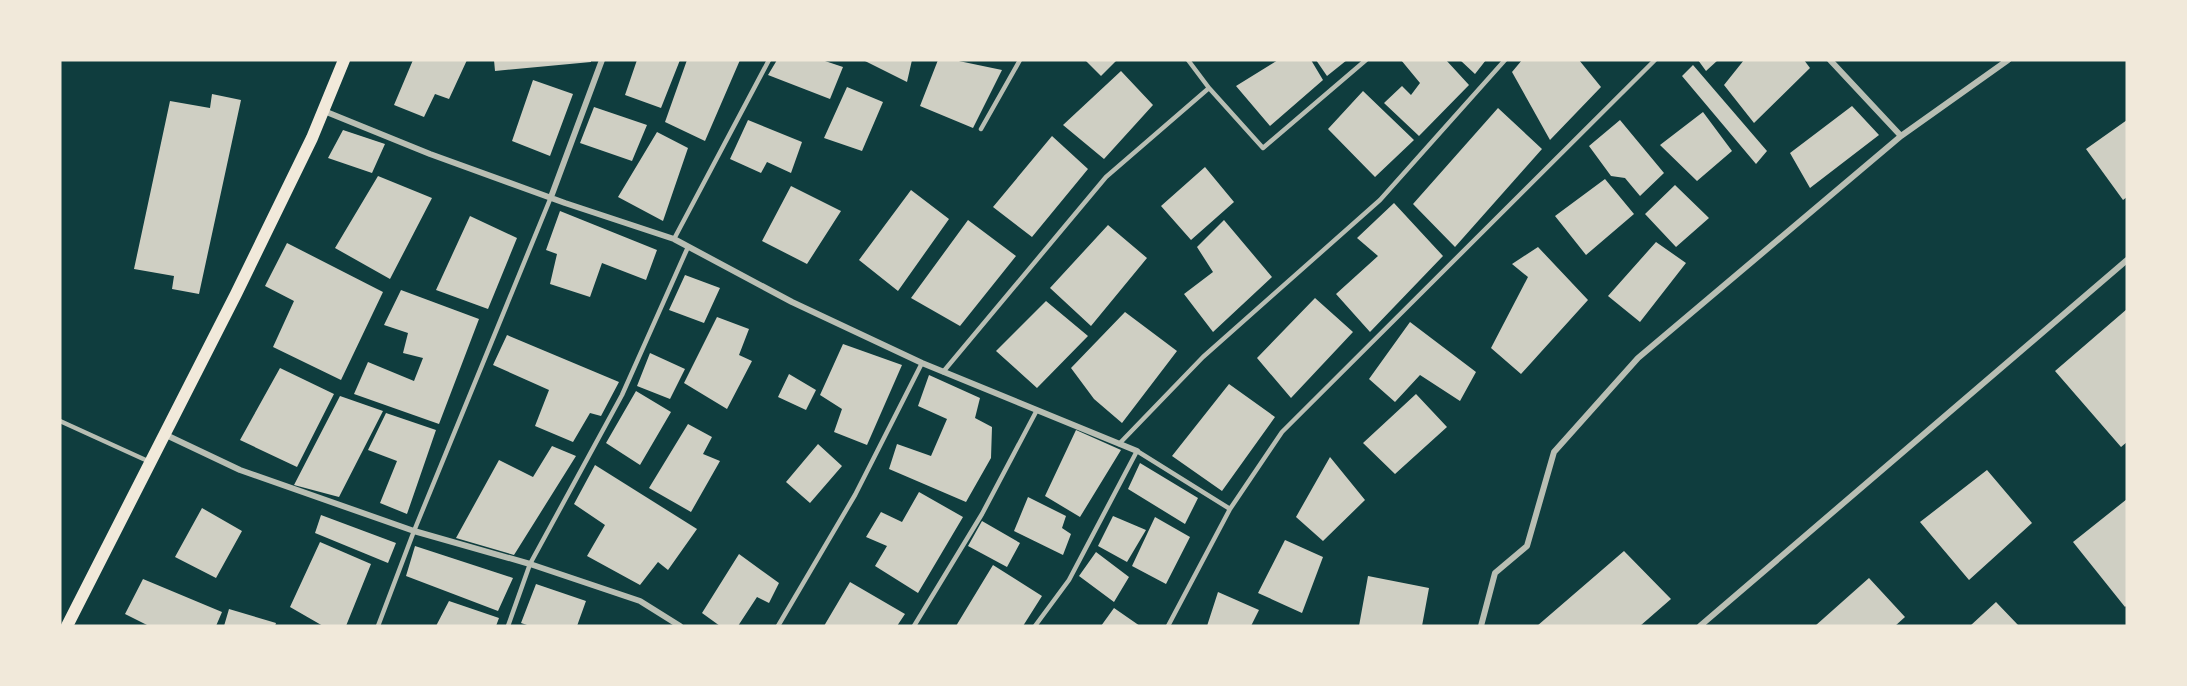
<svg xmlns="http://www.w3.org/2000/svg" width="2187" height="686" viewBox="0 0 2187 686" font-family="'Space Grotesk',sans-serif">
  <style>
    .building { fill: #cfcfc3 }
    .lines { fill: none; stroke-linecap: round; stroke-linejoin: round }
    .service { stroke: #b8beb3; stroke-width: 4.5 }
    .minor { stroke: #b8beb3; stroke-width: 6 }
    .secondary { stroke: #f1e9da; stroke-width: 12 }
  </style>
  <rect width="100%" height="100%" fill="#0f3d3e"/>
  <path class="building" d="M413 60H467L449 99 435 94 424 117 394 105Z
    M494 60H591V62L495 71Z
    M637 60H680L661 108 625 95Z
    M687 60H740L705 141 665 122Z
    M777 60H822L843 67 830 99 768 75Z
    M863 60H912L907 82Z
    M938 60H954L1002 70 973 128 920 106Z
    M1085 60H1117L1101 76Z
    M1278 60H1311L1323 80 1270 126 1236 86Z
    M1316 60H1347L1327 76Z
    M1401 60H1446L1469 85 1419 136 1384 103 1402 86 1411 95 1420 83Z
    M1460 60H1486L1475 74Z
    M1522 60H1579L1601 87 1550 140 1512 72Z
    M1698 60H1718L1706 71Z
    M1744 60H1804L1810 68 1754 123 1724 85Z
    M1693 65 1767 151 1756 164 1682 76Z
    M1121 71 1153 105 1104 159 1063 125Z
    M533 80 573 94 550 156 512 141Z
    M847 87 883 102 862 151 824 138Z
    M1363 91 1414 140 1375 177 1328 129Z
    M212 94 241 100 199 294 172 289 174 276 134 269 170 101 210 108Z
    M1852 106 1879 135 1810 188 1790 153Z
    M594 107 647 125 632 161 580 143Z
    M1498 108 1542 149 1455 247 1413 204Z
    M1703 112 1732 151 1697 181 1660 145Z
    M748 120 802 142 791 173 767 162 761 173 730 159Z
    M1620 120 1664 173 1640 196 1625 178 1611 176 1589 146Z
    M2127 120V197L2123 200 2086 149Z
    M343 130 385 144 372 173 328 158Z
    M657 132 688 148 663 221 618 197Z
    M1052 136 1088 169 1032 237 993 207Z
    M1205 167 1234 202 1191 240 1161 206Z
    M378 176 432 198 390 279 335 248Z
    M1605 179 1634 214 1586 255 1555 216Z
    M1675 185 1709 218 1676 247 1645 214Z
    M791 186 841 211 807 264 762 241Z
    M911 190 949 219 898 291 859 260Z
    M1394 203 1443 256 1370 332 1336 294 1378 256 1357 238Z
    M560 211 657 250 646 280 602 263 590 297 550 284 557 254 546 250Z
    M470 216 517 238 488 309 436 290Z
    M968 220 1016 256 960 326 911 298Z
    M1224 220 1272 277 1213 332 1184 294 1213 272 1197 247Z
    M1108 225 1147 258 1091 326 1050 288Z
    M1656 242 1686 263 1640 322 1608 296Z
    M287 243 383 292 341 380 273 347 294 301 265 286Z
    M1538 247 1588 300 1521 374 1491 348 1528 277 1512 264Z
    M685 275 720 288 704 323 669 310Z
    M401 290 479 319 439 424 354 394 368 362 414 381 423 358 403 353 408 333 384 325Z
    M1315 298 1353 332 1291 398 1257 358Z
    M1046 301 1088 336 1037 388 996 351Z
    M2127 309V442L2121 447 2055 371Z
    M1125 312 1177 351 1122 423 1094 399 1071 368Z
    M717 317 749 329 739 355 752 361 727 409 684 383Z
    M1410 322 1476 372 1460 401 1420 375 1395 402 1369 379Z
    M507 335 619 382 601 416 590 413 573 442 535 426 549 390 493 365Z
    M843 344 902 365 867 445 834 432 842 409 820 395Z
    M650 353 685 369 670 399 637 386Z
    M280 368 334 394 297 467 240 440Z
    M789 374 816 390 806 410 778 397Z
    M929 375 980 398 975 418 992 427 991 458 966 502 889 469 897 444 931 456 947 419 918 406Z
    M1229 384 1275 417 1222 491 1172 456Z
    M636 391 671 412 640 465 606 443Z
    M1416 394 1447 427 1395 474 1363 443Z
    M340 396 383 411 339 497 294 485Z
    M386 413 436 430 407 514 380 503 397 461 368 450Z
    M688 424 712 437 703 454 720 461 691 512 649 488Z
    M1076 430 1121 450 1080 517 1045 496Z
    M818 444 842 466 810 503 786 482Z
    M552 446 576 456 514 555 456 538 499 460 533 477Z
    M1330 457 1365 500 1323 541 1296 517Z
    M1140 463 1198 498 1185 524 1128 489Z
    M595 465 697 529 668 570 658 562 640 585 587 556 605 525 574 504Z
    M1987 470 2032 523 1969 580 1920 522Z
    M919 492 963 517 918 593 875 566 887 546 866 537 881 512 902 522Z
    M1028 497 1066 516 1062 528 1071 534 1063 555 1014 531Z
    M2127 499V605L2125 607 2073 542Z
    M202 508 242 531 216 578 175 557Z
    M321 515 396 543 388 563 315 533Z
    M1113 516 1146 530 1127 562 1098 546Z
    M1155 517 1190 537 1166 584 1132 566Z
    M982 521 1020 543 1007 567 968 546Z
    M1285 540 1323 557 1302 613 1258 593Z
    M320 542 371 564 346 626H323L290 607Z
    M415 546 513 578 498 611 406 576Z
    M1624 551 1671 599 1640 626H1537Z
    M1096 552 1129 577 1114 602 1079 576Z
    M739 554 779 583 769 603 757 597 738 626H720L702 613Z
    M993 565 1042 596 1023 626H956Z
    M1368 576 1429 588 1422 626H1359Z
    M1869 578 1905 617 1895 626H1815Z
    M143 579 222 612 216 626H149L125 614Z
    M850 582 905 614 897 626H824Z
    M536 584 586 601 577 626H530L521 623Z
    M1218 592 1259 610 1251 626H1207Z
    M449 601 499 618 496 626H436Z
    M1996 602 2019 626H1970Z
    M1114 608 1140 626H1101Z
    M229 609 276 623 275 626H224Z"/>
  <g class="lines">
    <path class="service" d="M1188 60 1209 88 1263 148 1366 60
      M981 129 1020 60
      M674 239 769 60
      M943 372 1106 177 1209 88
      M60 421 150 462
      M1119 444 1203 357 1380 200 1505 60
      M378 626 414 531 551 197
      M508 626 530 564 622 395 688 247
      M778 626 855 495 922 363
      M914 626 982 514 1037 410
      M1035 626 1069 580 1137 451 1230 509 1282 432 1655 60
      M1168 626 1230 509"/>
    <path class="minor" d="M1830 60 1901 136
      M324 111 430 154 565 203 674 239 792 302 922 363 1137 451
      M551 197 602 60
      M164 434 240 470 414 531 530 564 640 601 680 626
      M1481 626 1495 573 1527 546 1554 452 1638 358 1901 136 2008 60
      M1700 626 2127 260"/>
    <path class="secondary" d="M67 626 236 294 312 138 344 60"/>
  </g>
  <rect width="2187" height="686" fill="none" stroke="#f1e9da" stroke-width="123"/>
</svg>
